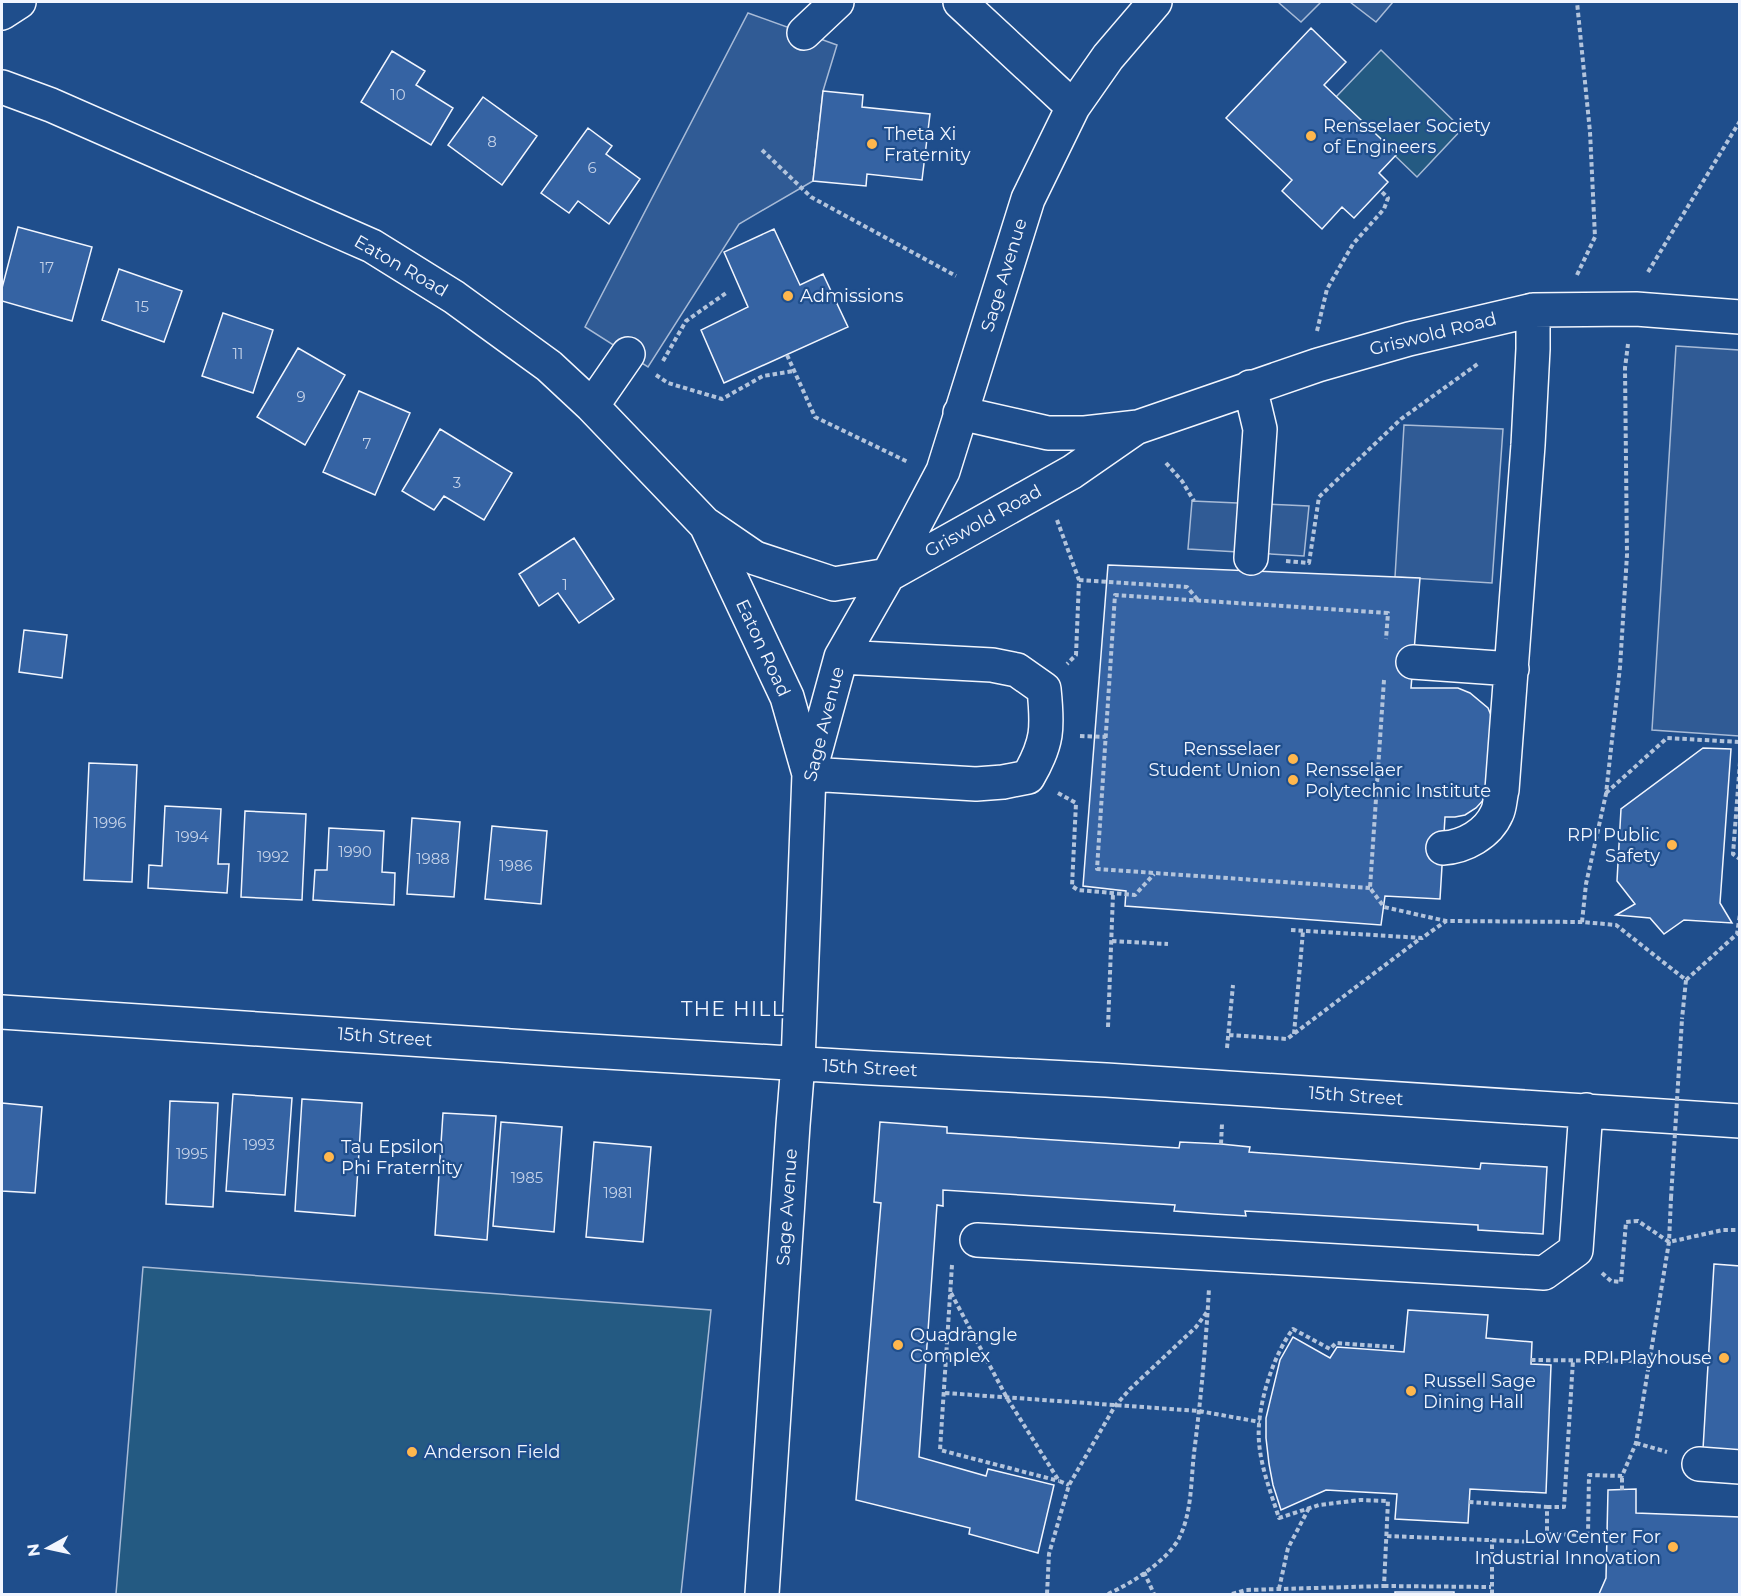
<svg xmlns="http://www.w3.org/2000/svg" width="1741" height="1596" viewBox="0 0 1741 1596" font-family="Montserrat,sans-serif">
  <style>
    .green { fill: #245a82; stroke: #a8bbd7; stroke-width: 1.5 }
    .parking { fill: #305b95; stroke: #a8bbd7; stroke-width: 1.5 }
    .building { fill: #3563a3; stroke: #f2f6ff; stroke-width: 1.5 }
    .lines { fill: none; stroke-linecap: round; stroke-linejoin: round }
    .minor-casing { stroke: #f2f6ff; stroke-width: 36 }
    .path { stroke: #b3c4dc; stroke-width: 4; stroke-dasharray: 4.5 3; stroke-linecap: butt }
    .minor { stroke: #1f4e8c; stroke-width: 33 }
    .path-bridge { stroke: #b3c4dc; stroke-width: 4; stroke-dasharray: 4.5 3; stroke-linecap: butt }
    .poi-dot { fill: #ffb74d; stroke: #1f4e8c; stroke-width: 2 }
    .labels { text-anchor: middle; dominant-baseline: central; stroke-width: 4.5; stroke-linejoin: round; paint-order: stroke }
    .number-label { font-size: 15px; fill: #c3d1e8 }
    .poi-label { font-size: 18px; fill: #f2f6ff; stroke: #1f4e8c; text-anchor: start }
    .street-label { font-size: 18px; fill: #f2f6ff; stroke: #1f4e8c }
    .neighbourhood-label { font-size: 20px; letter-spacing: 1.5px; fill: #f2f6ff; stroke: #1f4e8c }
  </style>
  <rect width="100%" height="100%" fill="#1f4e8c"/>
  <path class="green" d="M1381 50 1462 129 1417 177 1335 98Z
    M143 1267 711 1310 681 1594H116Z"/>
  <path class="parking" d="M1278 2H1321L1301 22Z
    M1350 2H1393L1376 22Z
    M748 13 837 45 823 91 813 181 739 224 648 367 585 327Z
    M1676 346 1739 350V736L1652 730Z
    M1404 425 1503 429 1492 583 1395 577Z
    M1192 501 1309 506 1304 556 1188 549Z"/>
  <path class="building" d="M1311 28 1346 62 1324 85 1397 154 1379 173 1388 182 1354 218 1342 207 1322 229 1282 191 1292 180 1226 118Z
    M392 51 425 71 416 85 453 108 431 145 361 102Z
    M823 91 863 95 862 107 930 114 922 180 867 174 866 186 813 181Z
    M483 97 537 136 502 185 448 145Z
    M588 128 612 146 606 154 640 179 609 224 578 201 569 213 541 193Z
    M18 227 92 247 72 321 2 301V288Z
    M774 229 800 285 823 274 848 327 724 383 701 330 748 307 724 252Z
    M119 269 182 291 164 342 102 320Z
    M223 313 273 330 253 393 202 376Z
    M298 348 345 375 305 445 257 417Z
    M359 391 410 413 375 495 323 472Z
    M440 429 512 473 484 520 444 496 434 510 402 491Z
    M574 538 614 599 579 623 558 593 539 606 519 574Z
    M1108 565 1420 578 1411 688H1458L1470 693 1488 708 1493 720 1487 796 1476 808 1465 815 1455 817H1445L1440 899 1385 896 1381 925 1125 906 1126 891 1083 886Z
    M24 630 67 635 62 678 19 672Z
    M1703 748 1731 749 1720 903 1732 923 1684 920 1664 934 1650 918 1616 915 1635 904 1617 881 1621 809Z
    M89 763 137 765 132 882 84 880Z
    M165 806 221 809 218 864H229L227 893 148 888 149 865 162 866Z
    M245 811 306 814 302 900 241 897Z
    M412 818 460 822 454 897 407 894Z
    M492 826 547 831 541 904 485 899Z
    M329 828 384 831 382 872 395 873 394 905 313 900 315 870H327Z
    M233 1094 292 1098 285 1195 226 1191Z
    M302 1099 362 1103 355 1216 295 1211Z
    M170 1101 218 1103 213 1207 166 1204Z
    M2 1103 42 1107 35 1193 2 1191Z
    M443 1113 496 1116 487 1240 435 1235Z
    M501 1122 562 1127 554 1232 493 1226Z
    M880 1122 947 1127V1133L1179 1148 1180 1142 1221 1144 1250 1147 1249 1152 1480 1169 1481 1163 1547 1167 1543 1234 1478 1230V1225L1245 1211 1246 1216 1214 1214 1174 1211 1175 1205 943 1190V1206L937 1205 919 1457 986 1476 988 1469 1054 1485 1038 1553 969 1534 970 1528 856 1500 881 1203 874 1202Z
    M594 1142 651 1147 643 1242 586 1237Z
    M1714 1264 1740 1266V1452L1703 1449Z
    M1408 1310 1488 1315 1486 1338 1532 1342 1531 1364 1551 1365 1546 1493 1470 1489 1468 1523 1395 1519 1397 1494 1326 1490 1281 1510 1273 1485 1269 1464 1266 1438V1418L1280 1360 1293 1337 1330 1358 1337 1347 1404 1352Z
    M1636 1489V1513L1740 1517V1594H1599L1606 1578 1608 1490Z
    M1395 1592H1454V1594H1395Z"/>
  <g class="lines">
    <defs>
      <path id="minor" d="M960 2 1073 107
        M2 13 19 2
        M804 33 837 2
        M2 87 51 105 372 246 454 297 549 366 592 406 706 525 787 697 809 774 976 784 1003 782 1028 777C1048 743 1048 728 1044 689L1017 670 992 665 841 657
        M1250 387 1260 429 1251 558
        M592 406 628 354
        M960 413 1048 433H1085L1138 427 1318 365 1409 339 1533 310 1636 309 1740 317
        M707 525 755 558 834 584 888 575 1072 472 1134 429
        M1413 662 1512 669
        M1443 848C1464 847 1488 834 1497 813 1500 807 1500 797 1502 790L1528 445 1533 349V310
        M2 1012 573 1050 872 1068 1106 1080 1740 1121
        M977 1240 1544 1273 1576 1250 1586 1110
        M1699 1464 1740 1467
        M762 1594 793 1125 798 1063 809 774 841 657 888 575 943 471 1028 199 1073 107 1108 57 1155 2"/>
    </defs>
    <use href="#minor" class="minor-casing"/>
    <path class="path" d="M762 150 811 197 956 276
      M1648 272 1740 121
      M1577 275 1595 237 1590 132 1577 2
      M1317 331 1327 289 1353 244 1384 209 1388 198 1380 190
      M787 355 815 417 908 462
      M663 361 686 321 726 293
      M656 375 668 383 722 399 763 376 794 371
      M1166 463 1182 481 1194 501
      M1057 520 1079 580 1076 655 1067 664
      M1286 561 1309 563 1319 497 1401 419 1479 363
      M1079 580 1187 587 1198 600
      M1384 680 1370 888 1384 907 1446 921
      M1080 736 1106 737
      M1740 762 1733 854 1740 859
      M1058 793 1076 803 1072 886 1078 890 1135 895 1154 874
      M1606 793 1667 738 1740 742
      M1370 888 1097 869 1115 595 1388 613 1386 639
      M1582 922 1586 884 1606 794 1620 667 1627 555 1625 368 1628 344
      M1291 930 1422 938 1446 921 1582 922 1616 925 1686 980 1682 1019
      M1112 941 1168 944
      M1686 980 1737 934 1740 914
      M1108 1027 1113 894
      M1294 1034 1303 931
      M1229 1035 1287 1039 1421 938
      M1227 1048 1233 985
      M1221 1144 1222 1124
      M952 1265 940 1450 1059 1481
      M1602 1273 1611 1281 1621 1282 1626 1222 1638 1221 1669 1242 1723 1230H1740
      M951 1293 1007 1398 1059 1481 1069 1485
      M1531 1360 1649 1361
      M945 1393 1199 1411 1260 1422
      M1636 1443 1667 1452
      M1622 1490V1476
      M1469 1502 1547 1507V1534
      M1547 1507H1564L1573 1360
      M1387 1536 1536 1542 1547 1534 1588 1535 1589 1475 1622 1476 1636 1443 1669 1242 1671 1198
      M1144 1572 1154 1594
      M1384 1586 1491 1587
      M1279 1589 1288 1548 1309 1508
      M1047 1594 1049 1554 1069 1485 1115 1406 1130 1389 1196 1327 1207 1312
      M1108 1594C1132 1583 1171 1559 1181 1534 1192 1509 1191 1479 1194 1453 1201 1398 1206 1343 1209 1288
      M1232 1594 1246 1590 1384 1586 1388 1501 1360 1500 1319 1505 1279 1518C1271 1493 1261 1468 1259 1442 1256 1408 1273 1355 1293 1329L1330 1349 1336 1343 1394 1347
      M1492 1594V1540"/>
    <use href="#minor" class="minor"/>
    <path class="path-bridge" d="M1671 1198 1682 1019"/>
  </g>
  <g class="poi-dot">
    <circle cx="1311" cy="136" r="6"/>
    <circle cx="872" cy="144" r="6"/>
    <circle cx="788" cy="296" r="6"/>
    <circle cx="1293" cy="759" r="6"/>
    <circle cx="1293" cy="780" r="6"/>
    <circle cx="1672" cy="845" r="6"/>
    <circle cx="329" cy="1157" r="6"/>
    <circle cx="898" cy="1345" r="6"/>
    <circle cx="1724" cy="1358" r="6"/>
    <circle cx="1411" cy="1391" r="6"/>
    <circle cx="412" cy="1452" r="6"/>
    <circle cx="1673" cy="1547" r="6"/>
  </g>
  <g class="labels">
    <g class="number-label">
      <text x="398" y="94">10</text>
      <text x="492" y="141">8</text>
      <text x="592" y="167">6</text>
      <text x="47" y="267">17</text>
      <text x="142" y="306">15</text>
      <text x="238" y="353">11</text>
      <text x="301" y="396">9</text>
      <text x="367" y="443">7</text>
      <text x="457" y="482">3</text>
      <text x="565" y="584">1</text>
      <text x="110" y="822">1996</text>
      <text x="192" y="836">1994</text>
      <text x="355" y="851">1990</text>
      <text x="273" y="856">1992</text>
      <text x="433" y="858">1988</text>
      <text x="516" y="865">1986</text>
      <text x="259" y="1144">1993</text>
      <text x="192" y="1153">1995</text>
      <text x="527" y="1177">1985</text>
      <text x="618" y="1192">1981</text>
    </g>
    <g class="poi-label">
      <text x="1323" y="126">Rensselaer Society<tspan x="1323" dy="21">of Engineers</tspan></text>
      <text x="884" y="134">Theta Xi<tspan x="884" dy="21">Fraternity</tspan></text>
      <text x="800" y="296">Admissions</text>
      <text x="1281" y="749" text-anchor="end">Rensselaer<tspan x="1281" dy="21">Student Union</tspan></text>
      <text x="1305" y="770">Rensselaer<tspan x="1305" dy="21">Polytechnic Institute</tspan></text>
      <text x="1660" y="835" text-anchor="end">RPI Public<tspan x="1660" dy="21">Safety</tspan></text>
      <text x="341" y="1147">Tau Epsilon<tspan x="341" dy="21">Phi Fraternity</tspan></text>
      <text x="910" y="1335">Quadrangle<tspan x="910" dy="21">Complex</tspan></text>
      <text x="1712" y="1358" text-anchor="end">RPI Playhouse</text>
      <text x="1423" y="1381">Russell Sage<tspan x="1423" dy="21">Dining Hall</tspan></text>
      <text x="424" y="1452">Anderson Field</text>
      <text x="1661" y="1537" text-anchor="end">Low Center For<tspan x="1661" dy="21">Industrial Innovation</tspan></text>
    </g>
    <g class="street-label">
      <text transform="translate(401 266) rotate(30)">Eaton Road</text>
      <text transform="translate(1004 275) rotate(-73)">Sage Avenue</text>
      <text transform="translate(1433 334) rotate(-14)">Griswold Road</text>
      <text transform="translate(983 521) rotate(-29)">Griswold Road</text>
      <text transform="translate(763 648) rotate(65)">Eaton Road</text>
      <text transform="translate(824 724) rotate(-76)">Sage Avenue</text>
      <text transform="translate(385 1037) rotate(4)">15th Street</text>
      <text transform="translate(870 1068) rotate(3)">15th Street</text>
      <text transform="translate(1356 1096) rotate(4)">15th Street</text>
      <text transform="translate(787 1207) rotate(-86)">Sage Avenue</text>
    </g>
    <g class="neighbourhood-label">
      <text x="733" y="1009">THE HILL</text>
    </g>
  </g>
  <rect width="1741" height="1596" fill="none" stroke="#f2f6ff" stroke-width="6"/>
  <g transform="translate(48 1548) rotate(262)" stroke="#1f4e8c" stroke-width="4.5" paint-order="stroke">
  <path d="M0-4.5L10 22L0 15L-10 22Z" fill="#f2f6ff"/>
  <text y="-9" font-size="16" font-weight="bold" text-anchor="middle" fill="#f2f6ff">N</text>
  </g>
</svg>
